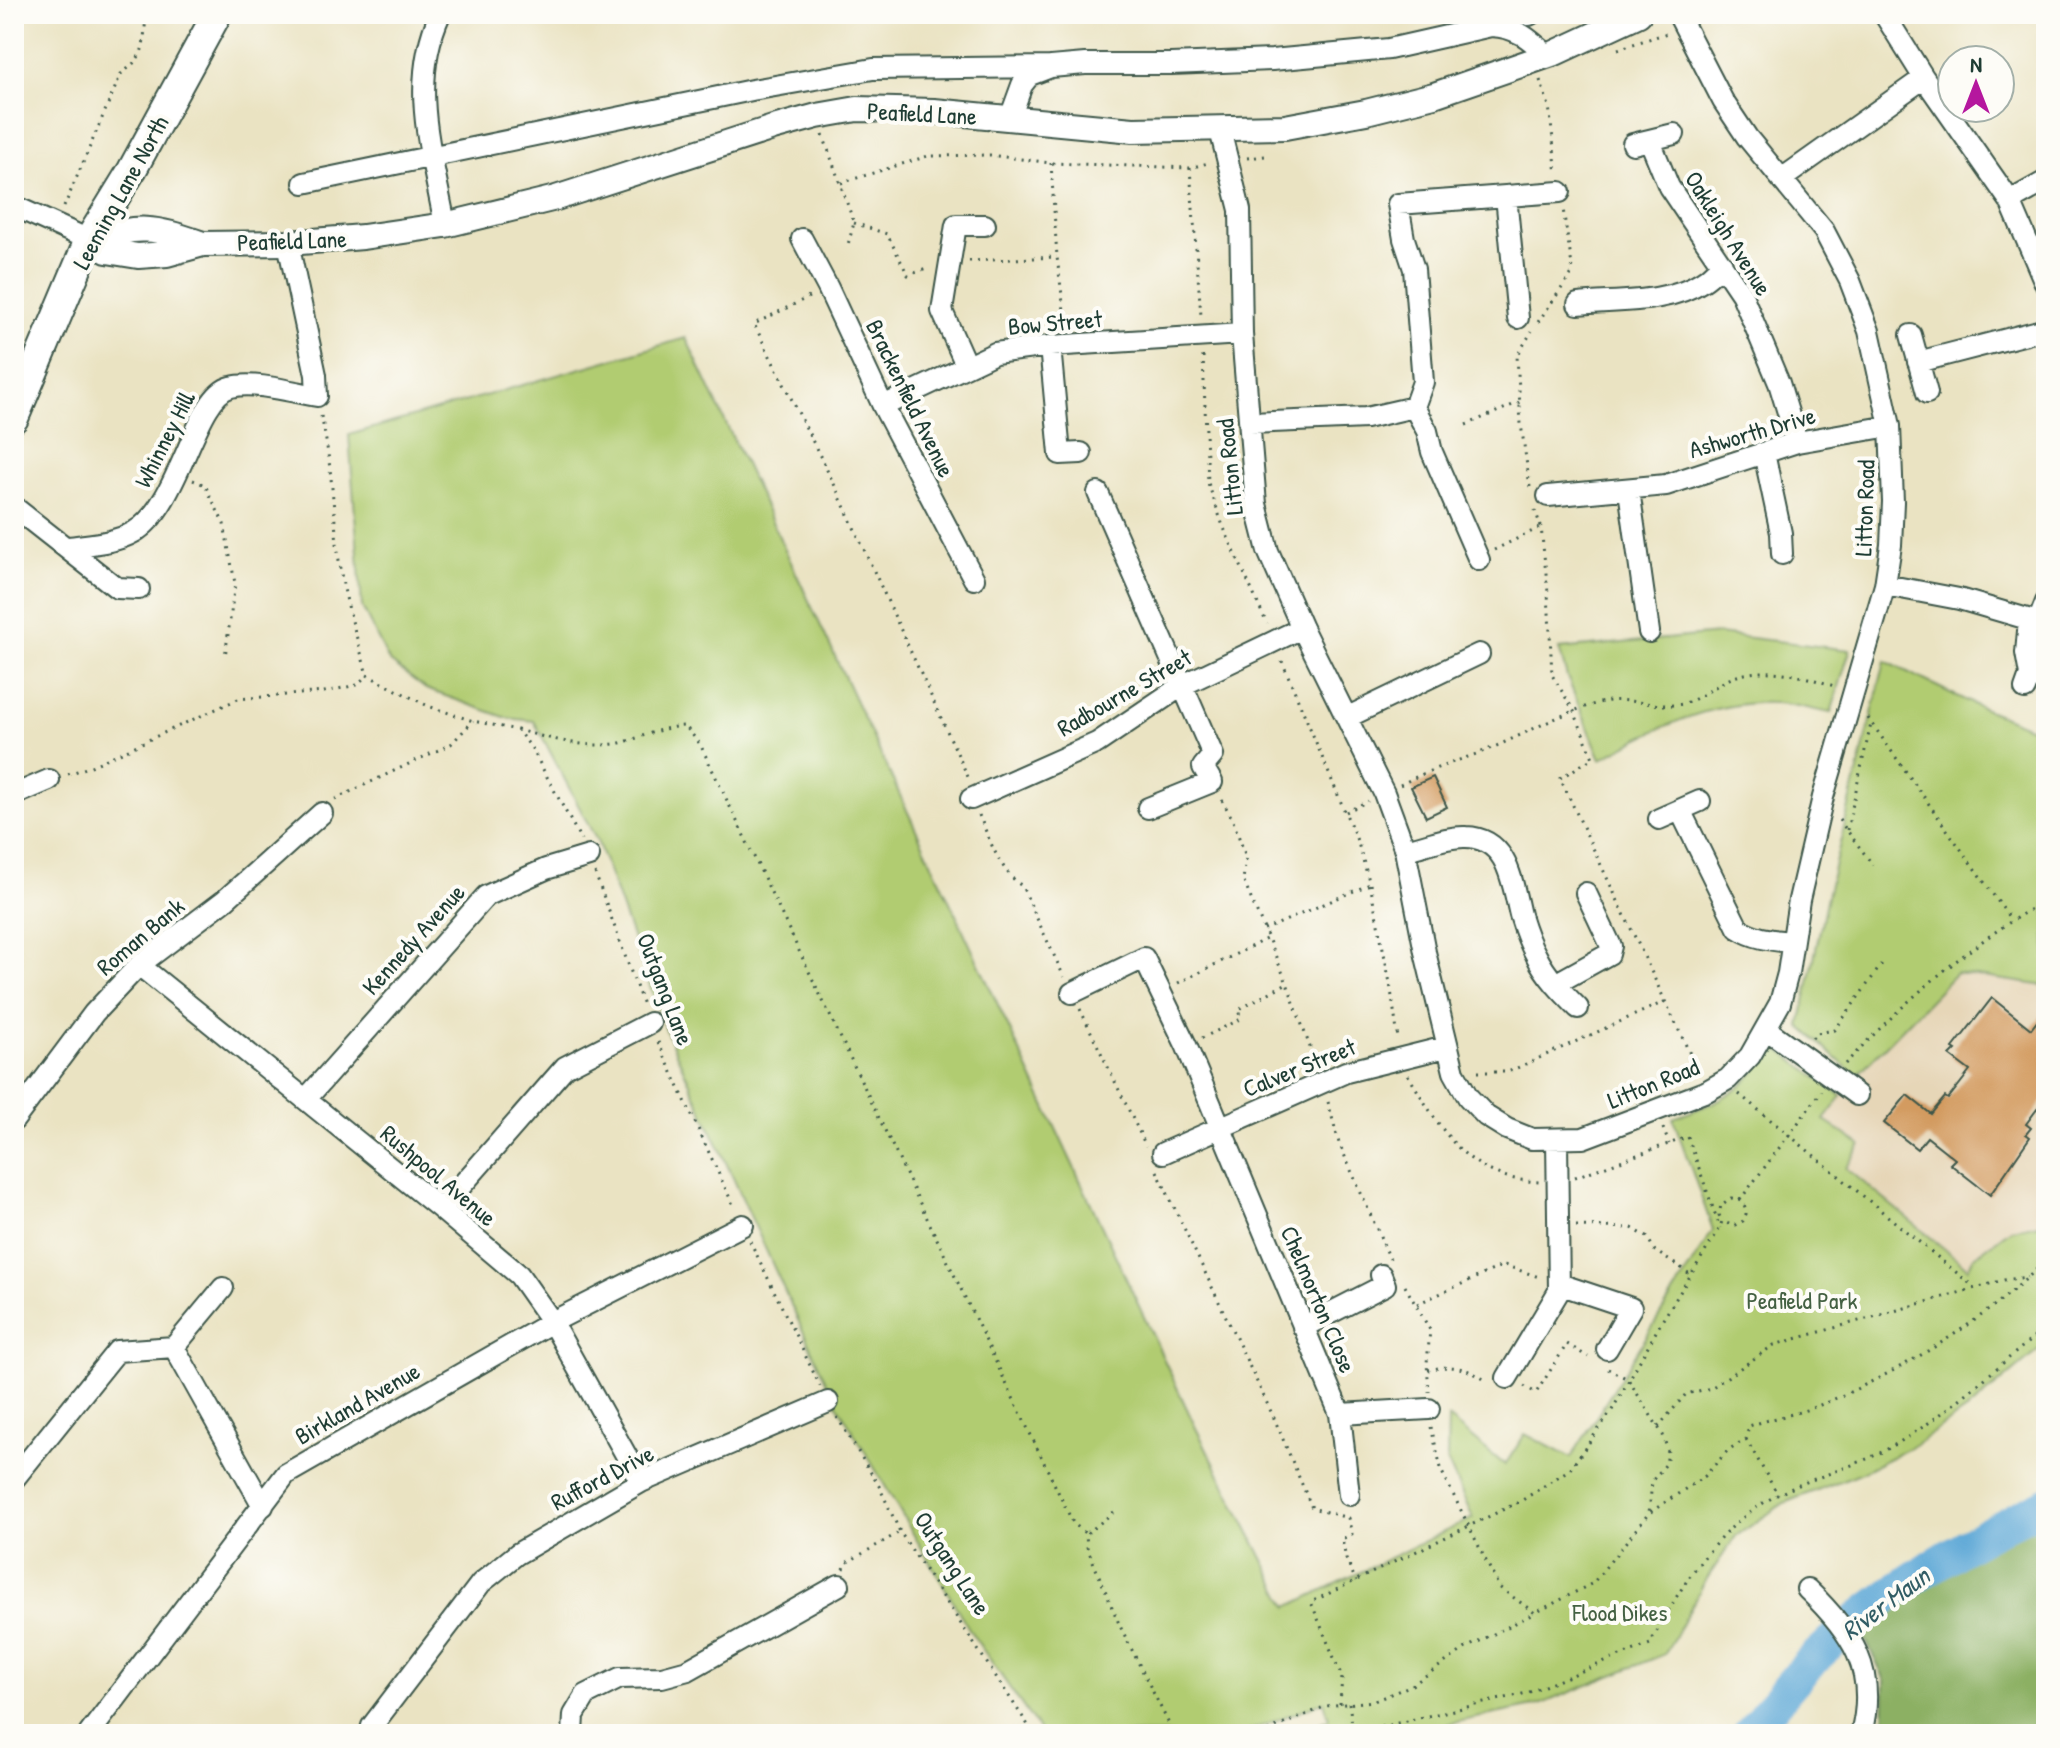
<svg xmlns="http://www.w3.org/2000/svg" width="2060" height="1748" viewBox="0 0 2060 1748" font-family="'Patrick Hand',sans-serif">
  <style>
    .built { fill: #e6d6b7 }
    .green { fill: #b1cc71; stroke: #688452; stroke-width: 2 }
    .forest { fill: #8cb063; stroke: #56764c; stroke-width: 2 }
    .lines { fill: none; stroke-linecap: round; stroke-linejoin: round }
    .river { stroke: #5ea9d7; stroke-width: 34 }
    .building { fill: #d39b61 }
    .minor-casing { stroke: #3d5649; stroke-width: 24 }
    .major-casing { stroke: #3d5649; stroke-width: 28 }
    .highway-casing { stroke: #3d5649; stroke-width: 32 }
    .path { stroke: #3d5649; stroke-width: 3; stroke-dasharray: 2 6; stroke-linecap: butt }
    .minor { stroke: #fff; stroke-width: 20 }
    .major { stroke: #fff; stroke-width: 24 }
    .highway { stroke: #fff; stroke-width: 28 }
    .labels { text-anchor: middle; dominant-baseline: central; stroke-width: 8; stroke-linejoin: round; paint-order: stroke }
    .street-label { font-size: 24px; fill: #1f3d34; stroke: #fdfcf7 }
    .park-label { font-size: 24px; fill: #446143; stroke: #fdfcf7 }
    .water-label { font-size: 26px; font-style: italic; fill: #325d65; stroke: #fdfcf7 }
  </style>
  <rect width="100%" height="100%" fill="#fdfcf7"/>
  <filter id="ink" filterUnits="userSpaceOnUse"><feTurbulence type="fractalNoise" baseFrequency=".0125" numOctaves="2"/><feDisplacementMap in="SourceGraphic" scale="16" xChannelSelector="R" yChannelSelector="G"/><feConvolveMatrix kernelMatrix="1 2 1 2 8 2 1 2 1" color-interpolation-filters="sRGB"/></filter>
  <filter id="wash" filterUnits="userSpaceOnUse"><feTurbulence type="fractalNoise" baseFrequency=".006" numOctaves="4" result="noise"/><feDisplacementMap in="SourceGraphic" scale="32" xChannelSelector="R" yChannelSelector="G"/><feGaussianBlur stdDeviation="1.8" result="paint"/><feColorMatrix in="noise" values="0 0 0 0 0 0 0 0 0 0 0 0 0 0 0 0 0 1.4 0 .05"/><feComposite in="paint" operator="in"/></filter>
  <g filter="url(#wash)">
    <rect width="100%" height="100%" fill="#eae3c2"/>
    <path class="built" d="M1956 973 2046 986V1215L2039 1224 2011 1229 1974 1257 1968 1269 1846 1168 1823 1120 1842 1096 1838 1095Z"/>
    <path class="green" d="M686 338 1196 1428 1288 1607 1473 1518 1447 1461 1448 1418 1505 1465 1525 1434 1571 1458 1713 1230 1673 1118C1719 1103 1749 1089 1773 1045L1842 1096 1824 1120 1861 1145 1846 1168 1968 1268 1974 1257 2011 1229 2039 1224 2046 1215V1344L1976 1403 1912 1447 1860 1473 1784 1503 1736 1536 1704 1583 1665 1654 1539 1705 1399 1734H1294L1329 1719 1324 1701 1242 1734H1042L972 1634 834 1399 667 1033 598 843 534 721 507 718 426 689 389 661 362 607 349 435Z
      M1718 634 1850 650 1831 713C1813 710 1794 704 1776 703 1712 700 1654 729 1601 759L1567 677 1559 649Z
      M1885 661 1973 704 2046 734V986L1956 973 1856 1076 1800 1026 1827 896Z"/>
    <path class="forest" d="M2046 1519V1726L2036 1734H1884L1885 1681 1861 1630 1982 1552Z"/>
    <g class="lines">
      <path class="river" d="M1749 1734C1773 1707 1795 1675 1822 1651 1887 1589 1965 1543 2046 1504"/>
    </g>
    <g id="blocks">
      <path class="building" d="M1433 777 1447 807 1426 817 1411 787Z
        M1992 998 2031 1029 2046 1010V1097L2026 1124 2031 1128 2026 1134 2030 1137 1990 1195 1950 1164 1955 1159 1927 1137 1917 1149 1884 1123 1907 1095 1931 1114 1945 1097 1948 1099 1970 1071 1950 1056 1956 1050 1953 1048Z"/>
    </g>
  </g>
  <g filter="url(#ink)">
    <use href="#blocks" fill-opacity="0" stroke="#3d5649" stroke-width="2"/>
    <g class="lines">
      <defs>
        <path id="minor" d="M440 14C408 85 432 152 445 225
          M1884 14 1924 78 2010 201 2046 285
          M1529 15 1531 14
          M1010 118 1022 85 1030 75 1051 67 1085 64H1171L1272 60 1389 49 1491 26C1517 27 1530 39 1548 56
          M1220 130 1240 210 1242 334 1256 504 1268 551 1302 628 1384 793 1405 850 1425 952 1454 1072 1468 1097 1486 1116 1507 1129 1532 1139 1583 1138 1707 1091 1728 1079 1750 1056 1780 1003 1788 973 1799 900 1823 797 1885 585 1891 545 1893 502 1890 426 1869 331 1850 281 1824 231 1747 137 1723 101 1678 14
          M1650 141 1669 187 1742 295 1779 383 1797 442
          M1633 144 1674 134
          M1783 178 1924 78
          M304 183 752 90 873 69 1051 67
          M1506 196 1518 318
          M2010 201 2046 181
          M14 206 89 240
          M802 239 828 288 883 406 974 579
          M1578 304C1618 300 1668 304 1703 281 1710 277 1716 270 1722 264
          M1911 335 1927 393
          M1050 346 1060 454 1081 453
          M1918 362 2046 329
          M966 365 942 311 956 225H985
          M883 406 995 353 1050 346 1242 334
          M1414 407 1427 431 1432 452 1479 560
          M1250 423 1366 418 1414 407 1423 382 1414 269 1404 239 1398 204 1560 192
          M1764 453 1781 533 1782 554
          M1629 490 1649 632
          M1098 493 1213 755 1203 767 1212 782 1148 808
          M1548 496 1666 485 1797 442 1890 426
          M14 507 117 588 139 589
          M69 547C90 544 115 543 134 532 180 506 195 395 231 387 254 381 293 392 317 396L316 375 288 243
          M1885 585 1959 599 2038 622 2046 602
          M2025 689 2030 675 2026 653 2029 620
          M1348 717 1479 654
          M14 795 49 780
          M971 799 1097 743 1183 685 1302 628
          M1680 810 1738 928C1755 939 1772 940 1791 942
          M1659 819 1700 801
          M1405 850C1424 846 1447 836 1466 837 1508 838 1512 882 1520 915 1524 928 1529 943 1536 955 1546 976 1562 992 1578 1008
          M139 965 441 1209 519 1275 552 1322 641 1482
          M1555 984 1609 954 1611 946 1586 893
          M1072 993 1144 958 1186 1045 1340 1414 1349 1495
          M1766 1029 1857 1095
          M306 1099 486 896 546 869 589 856
          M14 1120 94 1013 139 965 225 900 322 813
          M1163 1153 1346 1072 1446 1047
          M441 1209 565 1067 650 1023
          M1559 1284 1631 1308 1607 1349
          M1303 1327 1385 1285 1381 1275
          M174 1347 263 1506
          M1507 1378 1559 1291 1557 1140
          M1340 1414 1429 1409
          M14 1479 117 1351 174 1347 223 1288
          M1807 1589C1852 1632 1878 1670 1861 1734
          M89 1734 286 1474 552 1322 743 1225
          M370 1734 372 1726 481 1583 517 1554 641 1482 828 1402
          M573 1734 574 1715 586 1695 620 1678 662 1677 688 1670 839 1585"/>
        <path id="major" d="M89 240 107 251 138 256 167 254 203 244 288 243 363 237 445 225 556 198 773 128 817 116 857 109 934 111 1133 130 1285 127 1366 112 1434 95 1555 53 1639 14
          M89 240C141 225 151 226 203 244"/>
        <path id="highway" d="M14 418 89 240 132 170 217 14"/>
      </defs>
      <use href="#minor" class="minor-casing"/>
      <use href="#major" class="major-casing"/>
      <use href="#highway" class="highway-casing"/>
      <path class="path" d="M1618 49 1667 33
        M1540 80 1549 106 1557 174
        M823 135 854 223 847 248
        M1247 158 1265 156V150
        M1051 163 1057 257 1066 326
        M1190 168 1201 316
        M841 183 928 156 990 155 1051 163 1190 168 1208 163
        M64 207 121 74C150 52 141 45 147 14
        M854 223 887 234 908 275 930 268
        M969 261 1057 257
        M809 297 754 324 835 486 969 779
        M1538 322 1573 272 1563 209
        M1203 356 1208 483 1223 526 1267 624
        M321 416C333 467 333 517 340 568 346 605 358 640 367 675
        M1466 425 1520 402
        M193 480 205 485 224 524 235 583 225 657
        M1530 487 1521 424 1517 356 1532 331
        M1535 510 1541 527 1548 592 1552 675 1574 711 1593 758 1560 778 1699 1073
        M1494 550 1541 527
        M1282 661 1358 843 1370 884 1390 983 1398 1038
        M367 675 428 706 473 721 517 730 531 747 581 840
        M1868 718 2011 920
        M517 730C549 738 590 751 624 742 645 736 662 727 685 726L700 744 1073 1523 1086 1534
        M68 774 89 767 238 699 324 692 357 685 367 675
        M1400 785C1426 771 1451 763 1479 753 1520 738 1559 712 1603 702 1629 696 1655 709 1682 704 1697 700 1711 689 1725 681 1760 663 1802 675 1837 687
        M335 799 451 744 473 721
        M1222 800 1232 818 1246 857 1243 880 1287 983 1316 1064
        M1346 812 1368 801
        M979 815C990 840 999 870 1022 886L1064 977
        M1839 820 1873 865
        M1847 830 1871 724
        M595 873 643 1005
        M1264 930 1370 884
        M1178 983 1268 938
        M1080 1009 1146 1146
        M1202 1038 1241 1019 1238 1010 1287 983
        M1812 1038 1817 1033 1835 1030 1884 961
        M658 1042 735 1209
        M1845 1064C1906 1000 1969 944 2046 900
        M1478 1072H1508L1666 1001
        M1408 1075C1443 1132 1466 1179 1540 1182
        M1739 1094 1974 1287
        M1328 1102 1339 1143 1390 1259
        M1663 1128 1669 1144
        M1157 1171 1274 1418 1312 1508 1348 1518 1352 1534 1342 1539 1346 1559 1356 1581
        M1575 1177 1688 1137 1720 1228
        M1740 1200 1822 1091
        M1576 1226 1632 1228 1647 1237 1655 1251 1690 1274
        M750 1241 820 1386
        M1405 1286 1430 1330 1427 1363 1429 1392
        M1417 1304 1504 1265 1539 1277
        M1608 1369 1628 1379 1663 1435 1668 1452 1666 1464 1652 1481 1649 1513
        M1428 1370C1454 1364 1466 1367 1488 1382
        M1524 1386 1536 1393 1567 1344 1588 1357
        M837 1417 879 1486 900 1532 1034 1734
        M1431 1427 1442 1472 1499 1587 1535 1613 1593 1583 1649 1513 1705 1476 1728 1450 1746 1439 1749 1426C1772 1418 1798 1414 1820 1405 1902 1371 1983 1323 2046 1260
        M1658 1427 1686 1394 1711 1388 1774 1345 2004 1280 2028 1277
        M1746 1439 1778 1495
        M1114 1512 1086 1534 1087 1547 1120 1626 1174 1734
        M844 1569 846 1563 900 1532
        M1349 1703 1353 1731
        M1340 1704 1342 1677 1311 1602 1521 1501 1570 1469 1611 1412 1662 1321 1720 1228 1722 1221 1719 1215 1721 1205 1731 1198C1741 1199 1746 1204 1746 1214L1743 1221 1733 1226 1722 1221
        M1261 1734 1326 1706 1374 1701 1412 1685 1466 1648 1535 1613
        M1350 1734 1527 1693 1650 1644C1681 1585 1717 1526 1779 1494 1815 1476 1856 1467 1891 1447 1948 1415 1995 1367 2046 1328"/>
      <use href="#minor" class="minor"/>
      <use href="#major" class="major"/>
      <use href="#highway" class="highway"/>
    </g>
  </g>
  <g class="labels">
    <g class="street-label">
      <text transform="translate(922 113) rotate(3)">Peafield Lane</text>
      <text transform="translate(120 192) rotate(-61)">Leeming Lane North</text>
      <text transform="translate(1729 233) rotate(58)">Oakleigh Avenue</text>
      <text transform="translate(292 240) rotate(-2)">Peafield Lane</text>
      <text transform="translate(1055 322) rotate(-5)">Bow Street</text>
      <text transform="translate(911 398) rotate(64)">Brackenfield Avenue</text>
      <text transform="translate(1752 432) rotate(-16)">Ashworth Drive</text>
      <text transform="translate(164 439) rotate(-63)">Whinney Hill</text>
      <text transform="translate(1229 467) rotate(-96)">Litton Road</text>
      <text transform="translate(1864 508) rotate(-88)">Litton Road</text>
      <text transform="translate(1124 692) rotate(-30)">Radbourne Street</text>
      <text transform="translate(140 936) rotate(-40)">Roman Bank</text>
      <text transform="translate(413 939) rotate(-48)">Kennedy Avenue</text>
      <text transform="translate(666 989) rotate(69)">Outgang Lane</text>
      <text transform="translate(1299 1067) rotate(-22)">Calver Street</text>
      <text transform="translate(1653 1083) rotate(-22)">Litton Road</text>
      <text transform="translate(439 1175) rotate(40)">Rushpool Avenue</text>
      <text transform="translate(1319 1299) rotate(67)">Chelmorton Close</text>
      <text transform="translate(357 1403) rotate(-30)">Birkland Avenue</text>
      <text transform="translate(602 1477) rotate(-28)">Rufford Drive</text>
      <text transform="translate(953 1563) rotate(57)">Outgang Lane</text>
    </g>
    <g class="park-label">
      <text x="1802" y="1300">Peafield Park</text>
      <text x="1620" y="1612">Flood Dikes</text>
    </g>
    <g class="water-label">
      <text transform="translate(1885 1603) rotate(-37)">River Maun</text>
    </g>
  </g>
  <rect width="2060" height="1748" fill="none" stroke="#fdfcf7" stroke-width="48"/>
  <g transform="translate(1976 84)"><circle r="38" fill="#fdfcf7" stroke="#a4b0a9" stroke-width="2"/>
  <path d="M0-6L14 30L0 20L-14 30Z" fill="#b5179e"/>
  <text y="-12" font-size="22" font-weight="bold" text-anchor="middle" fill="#1f3d34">N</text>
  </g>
</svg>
